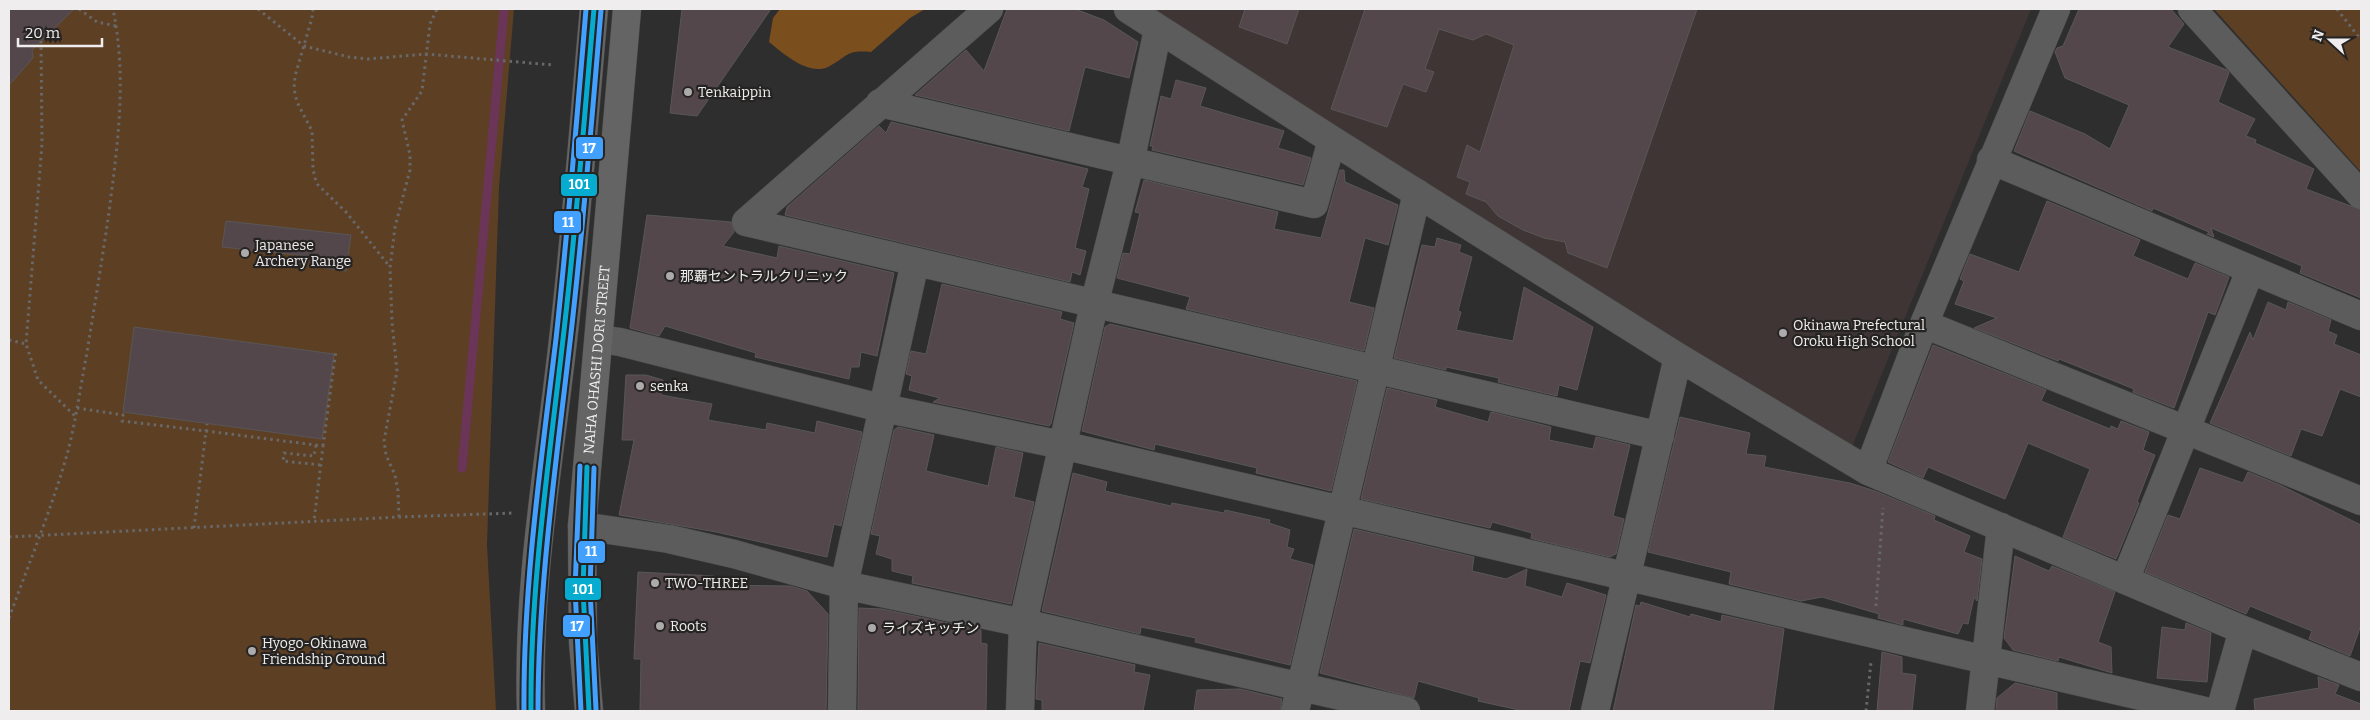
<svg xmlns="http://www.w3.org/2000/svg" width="2370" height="720" viewBox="0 0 2370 720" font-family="Bitter,'Noto Sans JP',serif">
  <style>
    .built { fill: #3f3535 }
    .green { fill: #5d3f24 }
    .forest { fill: #7b4e1e }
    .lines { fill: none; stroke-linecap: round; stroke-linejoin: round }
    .stream { stroke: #6b3558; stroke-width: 9 }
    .building { fill: #54474c; stroke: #585757 }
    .minor-casing { stroke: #4a4949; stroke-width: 29 }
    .major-casing { stroke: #4a4949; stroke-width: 29 }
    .path { stroke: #686868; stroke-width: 3; stroke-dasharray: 2.5 4; stroke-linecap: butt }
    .minor { stroke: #5c5c5c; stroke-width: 28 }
    .major { stroke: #656464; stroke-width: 28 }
    .bus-1-casing { stroke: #262323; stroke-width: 9 }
    .bus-2-casing { stroke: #262323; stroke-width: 9 }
    .bus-3-casing { stroke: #262323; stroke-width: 9 }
    .bus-1 { stroke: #06acd0; stroke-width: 5 }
    .bus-2 { stroke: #42a1ff; stroke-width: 5 }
    .bus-3 { stroke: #42a1ff; stroke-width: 5 }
    .poi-dot { fill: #acaaaa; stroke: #262323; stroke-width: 2 }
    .labels { text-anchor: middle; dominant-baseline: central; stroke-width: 4.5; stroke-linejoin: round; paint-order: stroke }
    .poi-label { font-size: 14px; fill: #efeded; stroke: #262323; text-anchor: start }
    .street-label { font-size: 14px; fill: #efeded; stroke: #262323 }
    .line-badge { stroke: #262323; stroke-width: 2 }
    .badge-label { font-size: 14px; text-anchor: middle; font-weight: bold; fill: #fff }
  </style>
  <rect width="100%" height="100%" fill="#2f2e2e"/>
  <path class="built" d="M1152 9H2031L1852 447 1483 220Z"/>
  <path class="green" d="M9 9H514L499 187 487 545 496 711H9Z
    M2214 9H2361V172Z"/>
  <path class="forest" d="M780 9H925L910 18 871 52C845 50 849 56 828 67 808 76 783 53 769 42L773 18Z"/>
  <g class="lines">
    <path class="stream" d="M462 468 504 9"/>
  </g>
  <path class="building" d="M9 9H74L32 50 33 58 9 85Z
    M682 9H771L697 116 670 113Z
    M1007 9H1075L1104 20 1138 42 1129 78 1085 67 1069 131 915 95 966 50 984 71Z
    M1245 9H1299L1287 44 1239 27Z
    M1365 9H1697L1607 268 1568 253 1565 242 1544 238 1523 230 1498 216 1486 202 1466 194 1470 182 1457 177 1467 145 1480 152 1514 45 1486 34 1473 40 1439 29 1425 69 1434 72 1426 92 1403 84 1387 127 1331 109Z
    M2079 9H2171L2184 24 2168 47 2227 70 2229 73 2218 102 2255 119 2246 136 2256 140 2255 143 2314 169 2306 189 2361 210V298L2300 273 2302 266 2211 228 2214 237 2207 234 2209 232 2153 208 2152 211 2014 151 2030 111 2085 134 2110 149 2129 105 2065 78 2055 52 2057 48 2063 46Z
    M1176 80 1206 88 1200 106 1284 131 1278 148 1311 158 1303 185 1152 150 1153 146H1150L1161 96 1171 99Z
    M891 122 1088 169 1082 187 1089 189 1075 248 1086 251 1080 275 1072 272 1070 282 785 215 787 207 879 126 886 133Z
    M1340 170H1344L1345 182 1398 205 1388 245 1365 238 1349 302 1374 308 1364 351 1186 309 1190 297 1117 278 1123 253 1130 254 1140 213 1135 212 1144 180 1278 212 1274 229 1321 238Z
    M2047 201 2140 240 2133 256 2188 279 2195 263 2229 277 2215 315 2208 312 2174 408 2133 392 2134 389 2059 359 2058 361 1974 328 1997 318 1955 304 1964 281 1960 279 1970 254 2019 272Z
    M647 215 731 222 734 232 723 246 777 258 779 246 894 273 877 356 861 352 859 367H851L849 379 755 357 756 353 665 326 659 336 630 328Z
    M226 221 351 235 346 271 325 268 326 258 222 247Z
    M1437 238 1461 245 1459 252 1472 257 1458 311 1461 312 1456 330 1513 341 1524 287 1593 327 1577 390 1559 385 1557 396 1498 382 1499 378 1446 367V370L1394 358 1422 245 1435 247Z
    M942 284 1062 312 1060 319 1074 323 1051 424 1049 426 933 402 940 398 909 390 912 376 906 374 911 351 926 354Z
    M2268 302 2286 310 2288 302 2331 320 2328 331 2337 335 2334 344 2361 355V397L2340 389 2322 436 2301 429 2291 456 2210 423 2250 332 2253 340Z
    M1110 324 1357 381 1331 491 1256 473 1257 468 1155 444 1154 450 1082 431 1105 327Z
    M134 327 334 354 322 439 123 412Z
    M1933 345 2046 390 2041 401 2110 429 2111 426 2118 429 2121 421 2149 432 2143 450 2155 455 2137 502 2139 503 2116 559 2063 537 2090 469 2028 443 2005 499 1928 467 1923 478 1888 462Z
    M626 375H646L663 380 661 395 712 404 708 420 766 430 767 423 815 433 817 421 862 432 841 526 834 524 827 557 716 532 619 515 634 440H622Z
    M1387 388 1437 400 1435 407 1488 422 1491 412 1551 427 1549 440 1593 449 1596 437 1630 445 1613 516 1624 519 1616 554 1610 557 1537 540 1531 538 1532 533 1492 522 1490 528 1361 499Z
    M1680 417 1750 433 1746 454 1766 456 1764 467 1850 483 1875 491 1935 516 1934 520 1970 536 1964 552 1982 559 1977 601 1974 597 1968 624 1963 623 1958 634 1903 619V625L1878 618 1879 614 1822 597 1801 601 1729 584 1731 572 1648 552Z
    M898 427 934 435 926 471 988 486 996 447 1023 453 1014 497 1034 502 1011 604 912 583 913 576 892 571V559L876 554 880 536 871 534 894 430Z
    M2200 468 2243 483 2248 472 2280 485 2361 525V625L2350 656 2309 639 2312 631 2250 606 2246 614 2145 572 2168 515 2180 519Z
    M1073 473 1107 482 1105 491 1171 506 1172 503 1224 513 1225 510 1270 520 1269 523 1290 530 1287 547 1294 549 1290 559 1313 565 1290 665 1195 642 1196 638 1141 627 1140 634 1042 611Z
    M1354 529 1474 557 1472 571 1506 579 1527 569 1525 586 1562 597 1567 583 1606 595 1590 663 1580 661 1569 711H1524L1478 701 1479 698 1418 681 1414 698 1320 673Z
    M2015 556 2049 571 2052 566 2115 592 2098 642 2111 647 2112 673 2059 657 2058 661 2013 650 2004 638Z
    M638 572 714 576V585L790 586 807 591 828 614 826 711H640L641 659H634Z
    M1641 602 1690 617 1691 614 1721 622 1722 615 1784 629 1773 711H1613L1636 605 1640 606Z
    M859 608 882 609 981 630V643L987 644 986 711H858Z
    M2186 623 2211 633 2207 682 2157 678 2162 627 2185 630Z
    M1039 643 1135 665 1134 672 1150 675 1143 711H1042V700L1036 699Z
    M1882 652 1902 657V673L1916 675 1912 711H1877Z
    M2318 677 2339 685 2335 694 2361 704V711H2255L2254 699 2319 688Z
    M2015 683 2057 693V711H1996L1997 698Z
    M1240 689 1282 699 1280 711H1194L1197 690Z"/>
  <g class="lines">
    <defs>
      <path id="minor" d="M1128 9 1332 140 1678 357 1868 471 2243 630 2361 677
        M2192 9 2361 195
        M880 103 1314 204 1332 140
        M1991 160 2361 316
        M746 222 1660 436
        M746 222 989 9
        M1924 324 2361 501
        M600 339 620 342 869 405 1062 445 2205 711
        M1868 471 1924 324 2056 9
        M582 526 669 539 734 554 844 585 1023 623 1406 711
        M2125 580 2250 271
        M842 711 844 585 915 262
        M1020 711 1023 623 1094 305 1130 163 1158 29
        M1295 711 1417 193
        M1595 711 1678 357
        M1980 711 2001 527
        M2220 711 2243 630"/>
      <g id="major">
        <path d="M531 711C527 583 549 466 563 340 576 230 584 119 594 9"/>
        <path id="s1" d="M589 711 583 642 582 526 627 9"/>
      </g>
    </defs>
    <use href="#minor" class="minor-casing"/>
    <use href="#major" class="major-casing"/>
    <path class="path" d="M79 9 97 22 116 26
      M258 9 304 46 349 57 368 59 426 54 553 65
      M313 9 312 18 295 76 294 89 297 102 312 131 313 169 315 178 318 185 346 212 390 267
      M2337 9 2361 40
      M41 41 42 144 26 344 38 380 75 416
      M9 340 26 344
      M77 408 123 415 122 421 206 431 207 424
      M316 445 314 456 284 453 283 461 321 465
      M323 446 336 350
      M399 517 398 491 395 475 386 455 384 441 397 371 392 322 390 268 395 227 410 170V155L402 120 422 91 430 24 437 9
      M194 528 206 431 323 446 314 521
      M9 537 399 517 515 513
      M1876 606 1883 508
      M9 618C29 563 52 508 68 451 76 420 80 389 86 358 94 309 102 261 109 212 118 142 127 78 113 9
      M1866 711 1871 662"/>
    <use href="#minor" class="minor"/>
    <use href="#major" class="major"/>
    <defs>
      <path id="bus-1" d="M587 467 583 589 589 711
        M531 711C530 586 549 463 563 339 576 230 584 119 594 9"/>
      <path id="bus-2" d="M580 466 575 589 581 711
        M538 711C538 587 556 465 570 342 583 231 592 120 601 10"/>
      <path id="bus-3" d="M594 468 590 589 596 710
        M524 711C523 586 541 463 556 339 568 229 577 119 586 9"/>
    </defs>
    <use href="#bus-1" class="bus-1-casing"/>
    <use href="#bus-2" class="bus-2-casing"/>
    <use href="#bus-3" class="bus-3-casing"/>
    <use href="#bus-1" class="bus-1"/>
    <use href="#bus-2" class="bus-2"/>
    <use href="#bus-3" class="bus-3"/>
  </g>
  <g class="poi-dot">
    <circle cx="688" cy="92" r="5"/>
    <circle cx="245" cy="253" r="5"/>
    <circle cx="670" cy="276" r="5"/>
    <circle cx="1783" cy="333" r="5"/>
    <circle cx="640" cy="386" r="5"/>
    <circle cx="655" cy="583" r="5"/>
    <circle cx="660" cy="626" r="5"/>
    <circle cx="872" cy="628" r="5"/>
    <circle cx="252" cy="651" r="5"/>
  </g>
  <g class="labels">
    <g class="poi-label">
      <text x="698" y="92">Tenkaippin</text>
      <text x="255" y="245">Japanese<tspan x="255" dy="16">Archery Range</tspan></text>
      <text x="680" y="276">那覇セントラルクリニック</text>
      <text x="1793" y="325">Okinawa Prefectural<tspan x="1793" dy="16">Oroku High School</tspan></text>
      <text x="650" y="386">senka</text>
      <text x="665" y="583">TWO-THREE</text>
      <text x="670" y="626">Roots</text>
      <text x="882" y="628">ライズキッチン</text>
      <text x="262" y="643">Hyogo-Okinawa<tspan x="262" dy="16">Friendship Ground</tspan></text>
    </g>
    <g class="street-label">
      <text stroke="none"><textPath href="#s1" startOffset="352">NAHA OHASHI DORI STREET</textPath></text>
    </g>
  </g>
  <g class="line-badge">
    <rect x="575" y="136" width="29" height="24" rx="5" fill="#42a1ff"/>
    <rect x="560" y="173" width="38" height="24" rx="5" fill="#06acd0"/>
    <rect x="553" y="210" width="29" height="24" rx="5" fill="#42a1ff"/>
    <rect x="577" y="540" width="29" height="24" rx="5" fill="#42a1ff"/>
    <rect x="564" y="577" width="38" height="24" rx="5" fill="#06acd0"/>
    <rect x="562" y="614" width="29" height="24" rx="5" fill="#42a1ff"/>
  </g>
  <g class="badge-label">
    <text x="589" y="153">17</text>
    <text x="579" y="189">101</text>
    <text x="568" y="227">11</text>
    <text x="591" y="556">11</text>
    <text x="583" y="594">101</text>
    <text x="577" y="631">17</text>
  </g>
  <rect width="2370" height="720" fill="none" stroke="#efeded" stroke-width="20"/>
  <g transform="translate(2330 40) rotate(291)" stroke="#262323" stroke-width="4" paint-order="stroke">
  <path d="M0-4L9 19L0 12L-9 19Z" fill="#efeded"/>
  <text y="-8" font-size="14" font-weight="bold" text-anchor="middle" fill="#efeded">N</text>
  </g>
  <path d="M18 38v8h84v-8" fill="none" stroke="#efeded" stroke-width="2.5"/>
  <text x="25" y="38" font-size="15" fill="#efeded" stroke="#262323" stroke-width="4" paint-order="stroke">20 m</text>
</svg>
